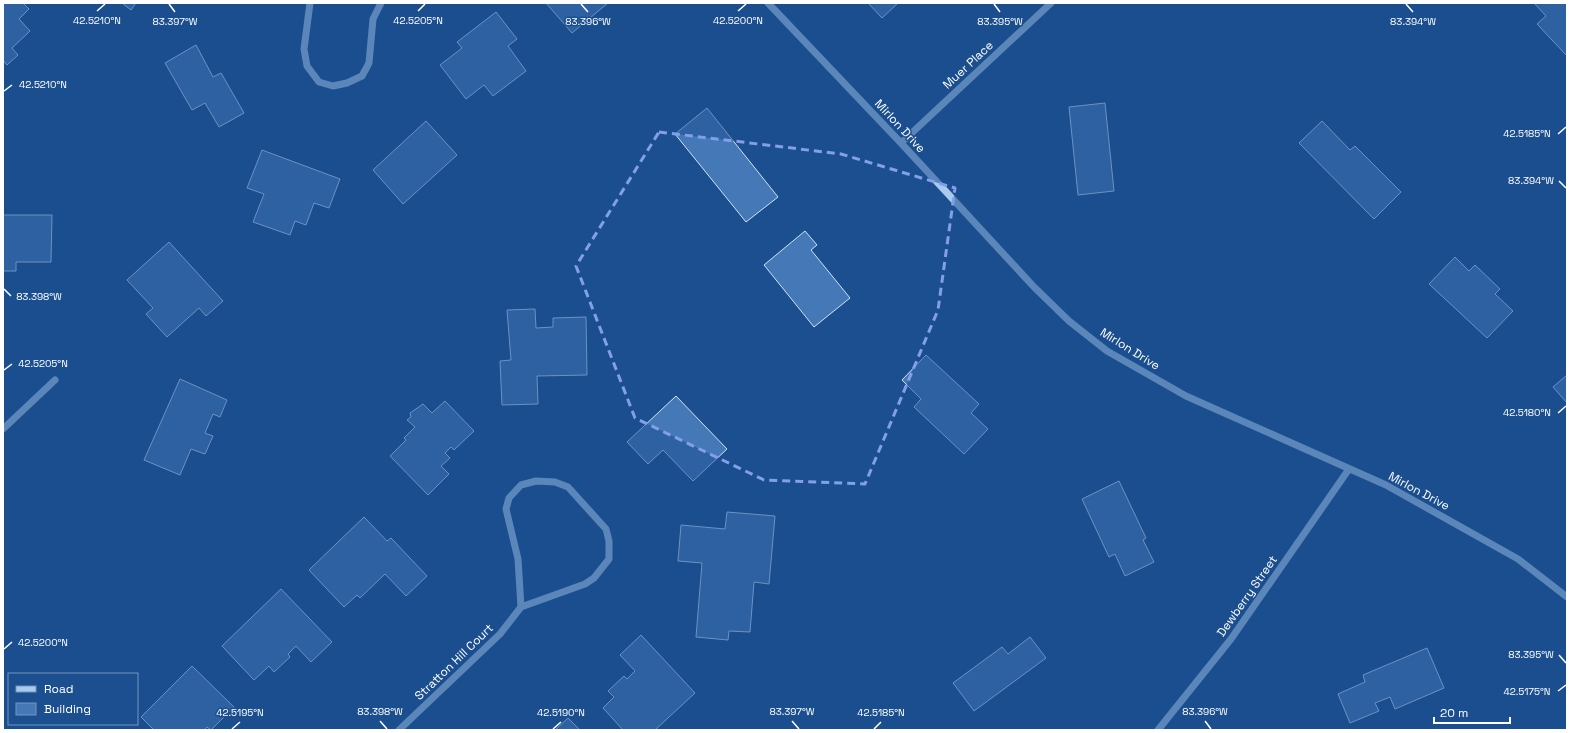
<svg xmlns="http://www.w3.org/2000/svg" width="1570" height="733" viewBox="0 0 1570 733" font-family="'Space Grotesk',sans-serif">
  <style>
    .building { fill: #4478b7; stroke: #cfe3fa }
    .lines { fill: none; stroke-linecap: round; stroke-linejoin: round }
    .minor { stroke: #a9c9ee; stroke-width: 7 }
    .marked { fill: none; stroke: #839eea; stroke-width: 3; stroke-dasharray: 8 5; stroke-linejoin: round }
    .ticks { fill: none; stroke: #fff; stroke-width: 1.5 }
    .labels { text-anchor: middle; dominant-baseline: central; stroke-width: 3; stroke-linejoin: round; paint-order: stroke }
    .street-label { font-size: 12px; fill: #fff; stroke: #1b4f8f }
    .ticks-label { font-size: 10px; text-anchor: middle; fill: #fff; stroke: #1b4f8f; stroke-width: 3; stroke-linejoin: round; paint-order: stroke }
  </style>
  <rect width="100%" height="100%" fill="#1b4f8f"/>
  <path class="building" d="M3 3H23L29 9 19 19 30 31 12 48 18 55 7 65 3 60Z
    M122 3H136L131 10Z
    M546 3H608L572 33Z
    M868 3H898L882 18Z
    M1534 3H1567V56L1537 24 1546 16Z
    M496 12 517 39 508 46 526 71 493 96 484 85 466 99 440 65 462 48 457 42Z
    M196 45 213 77 221 73 244 113 219 127 205 103 192 110 165 63Z
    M1105 103 1114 191 1078 195 1069 107Z
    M707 108 778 197 746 222 675 134Z
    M426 121 457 155 403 204 373 170Z
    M1322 121 1350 150 1355 146 1401 192 1374 219 1299 143Z
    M262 150 340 179 329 208 314 203 306 225 295 221 290 235 253 222 264 194 247 188Z
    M3 215H52L51 262H16V271H3Z
    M805 231 817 245 811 250 850 298 814 327 764 265Z
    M169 242 223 301 206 316 199 308 167 337 146 314 153 308 127 280Z
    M1455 257 1469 271 1475 265 1500 289 1495 294 1513 311 1487 338 1429 284Z
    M535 309 536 328 553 327V318L586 317 587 375 537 376 538 404 502 405 500 361 511 360 507 310Z
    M926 355 979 404 971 413 988 429 964 454 914 407 921 399 902 380Z
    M1567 375V403L1553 387Z
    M180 379 227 400 220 417 213 414 205 433 213 436 205 454 191 449 180 475 144 460Z
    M676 396 727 449 693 481 663 450 648 464 627 442Z
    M445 401 474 431 454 450 451 447 445 453 450 458 441 466 449 474 428 495 390 456 406 440 404 438 415 427 407 420 411 417 410 413 423 404 432 413Z
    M1119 481 1146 538 1143 540 1154 562 1125 576 1115 554 1109 557 1082 499Z
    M727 512 775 516 769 584 754 582 750 632 729 631 728 640 696 637 702 563 678 561 681 525 725 529Z
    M364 517 387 541 391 538 427 576 406 596 385 574 360 598 357 595 344 607 309 570Z
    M281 589 332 642 311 662 296 646 288 654 290 657 274 672 269 666 254 680 222 646Z
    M641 635 695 693 655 730H623L603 708 614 697 608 691 624 676 627 679 635 671 620 655Z
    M1030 637 1046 658 974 711 953 683 1002 647 1008 654Z
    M1427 648 1444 688 1395 709 1390 697 1375 703 1379 711 1350 723 1338 694 1365 682 1363 675Z
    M192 666 234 707 211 730 207 727 204 730H154L141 717Z
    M568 718 580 730H555Z"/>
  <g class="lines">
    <path class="minor" d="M310 3 304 49 307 66 319 82 333 86 347 83 362 76 369 63 373 19 381 3
      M768 3 901 143 1034 287 1069 321 1107 351 1186 396 1386 485 1518 559 1567 597
      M901 143 1051 3
      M3 429 55 380
      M399 730 500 634 521 607 585 584 594 578 609 559V541L606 529 568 487 555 482 536 481 521 485 509 498 506 509 518 559 521 607
      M1158 730 1231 639 1349 469"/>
  </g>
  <path d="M0 0H1570V733H0ZM659 132 841 154 955 188 938 310 865 484 764 480 635 418 576 266Z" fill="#1b4f8f" fill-opacity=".55" fill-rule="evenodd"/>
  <path class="marked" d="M659 132 841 154 955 188 938 310 865 484 764 480 635 418 576 266Z"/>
  <path class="ticks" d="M169 4 175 12M581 4 588 12M994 4 1000 12M1406 4 1413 12M97 11 105 4M418 11 425 4M738 11 746 4M4 91 12 85M1558 134 1566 127M1559 181 1566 188M4 289 11 296M4 370 12 364M1558 413 1566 406M4 649 12 642M1559 655 1566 663M1558 691 1566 685M380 721 387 729M792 721 799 729M1205 721 1211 729M232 729 240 722M553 729 561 722M874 729 881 722"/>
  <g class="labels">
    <g class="street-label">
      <text transform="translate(968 65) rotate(-43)">Muer Place</text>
      <text transform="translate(900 126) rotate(47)">Mirlon Drive</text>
      <text transform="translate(1130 349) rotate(32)">Mirlon Drive</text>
      <text transform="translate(1419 491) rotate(28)">Mirlon Drive</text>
      <text transform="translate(1247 596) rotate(-55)">Dewberry Street</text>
      <text transform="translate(454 662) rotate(-44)">Stratton Hill Court</text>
    </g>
  </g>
  <g class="ticks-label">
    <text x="97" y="24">42.5210°N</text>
    <text x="418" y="24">42.5205°N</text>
    <text x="738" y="24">42.5200°N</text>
    <text x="1413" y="25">83.394°W</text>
    <text x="175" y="25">83.397°W</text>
    <text x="588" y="25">83.396°W</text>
    <text x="1000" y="25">83.395°W</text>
    <text x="43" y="88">42.5210°N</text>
    <text x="1527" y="137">42.5185°N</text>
    <text x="1531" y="184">83.394°W</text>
    <text x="39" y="300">83.398°W</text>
    <text x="43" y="367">42.5205°N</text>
    <text x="1527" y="416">42.5180°N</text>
    <text x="43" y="646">42.5200°N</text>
    <text x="1531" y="658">83.395°W</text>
    <text x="1527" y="695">42.5175°N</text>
    <text x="380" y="715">83.398°W</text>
    <text x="792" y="715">83.397°W</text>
    <text x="1205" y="715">83.396°W</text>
    <text x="240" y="716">42.5195°N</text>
    <text x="561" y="716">42.5190°N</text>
    <text x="881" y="716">42.5185°N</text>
  </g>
  <rect width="1570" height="733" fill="none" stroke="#ffffff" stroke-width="8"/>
  <rect x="8" y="673" width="130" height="52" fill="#1b4f8f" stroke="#7695bc"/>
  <rect x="16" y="686" width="20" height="6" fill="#a9c9ee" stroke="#7695bc"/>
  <text x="44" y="693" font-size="12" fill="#ffffff">Road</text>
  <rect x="16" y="703" width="20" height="12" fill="#4478b7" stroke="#7695bc"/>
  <text x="44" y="713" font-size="12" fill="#ffffff">Building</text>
  <path d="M1434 717v6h76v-6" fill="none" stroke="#ffffff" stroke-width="2"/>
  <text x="1440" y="717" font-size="12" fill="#ffffff" stroke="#1b4f8f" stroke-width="3" paint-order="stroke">20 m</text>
</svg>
